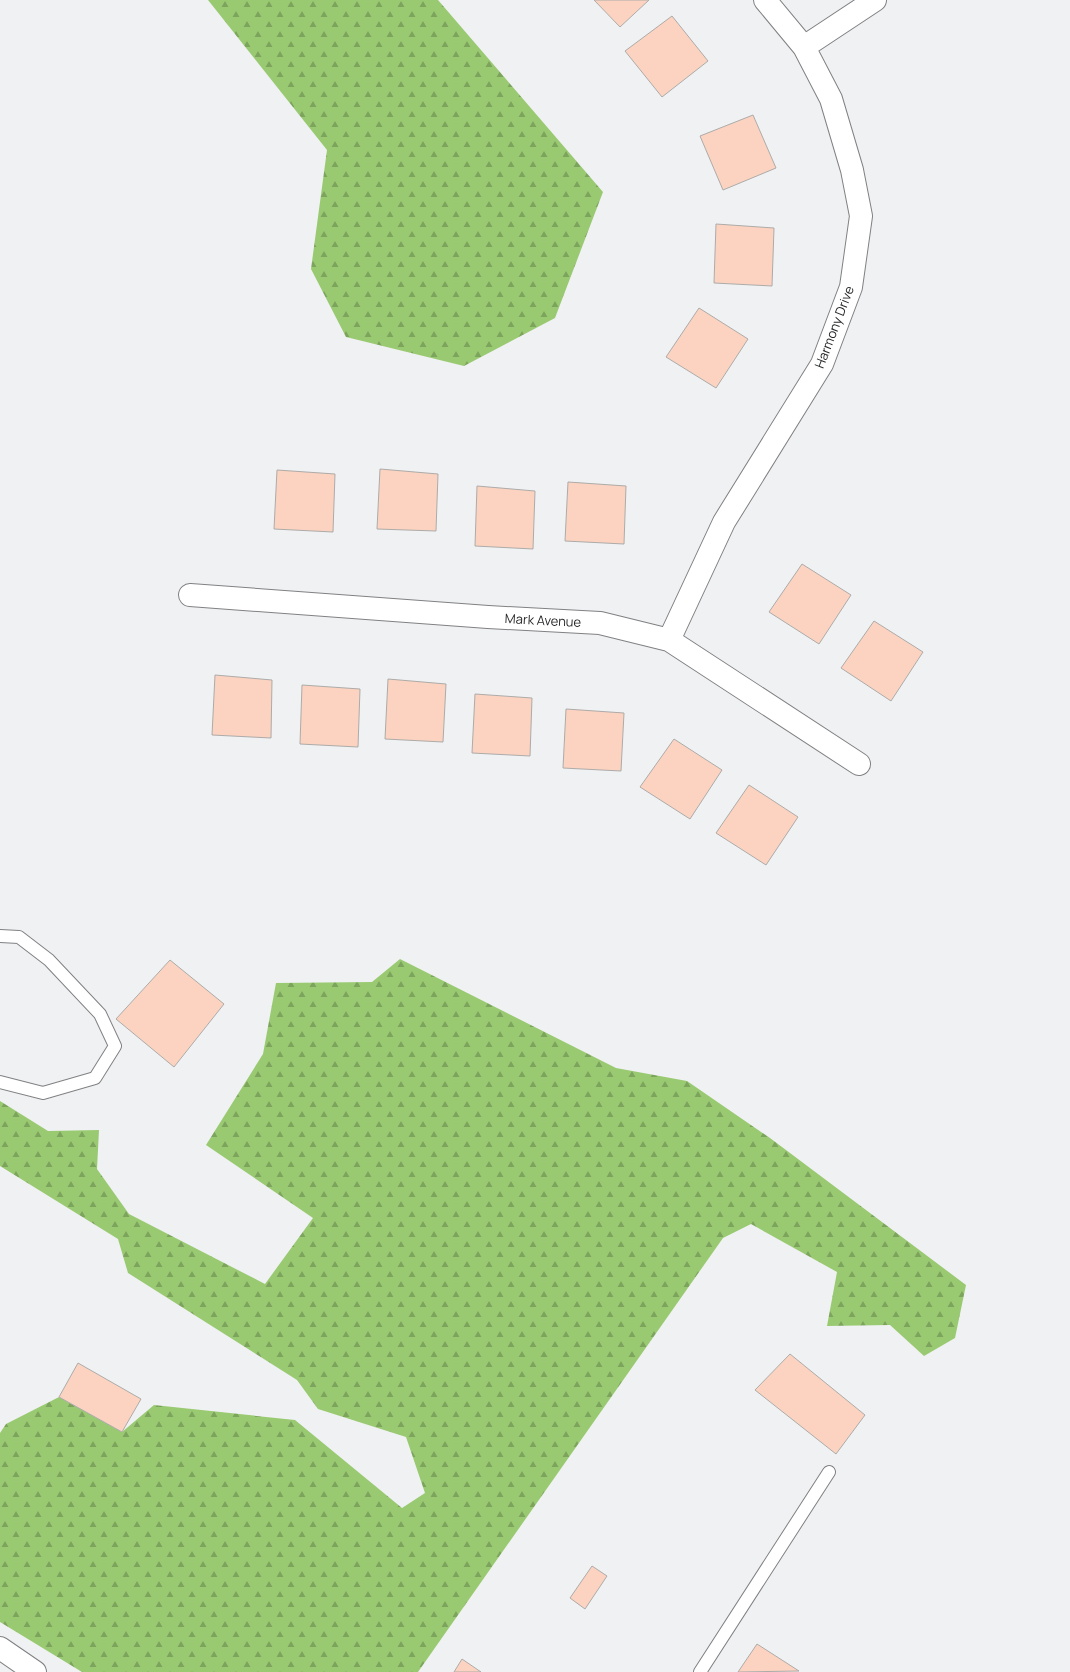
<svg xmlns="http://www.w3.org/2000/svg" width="1070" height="1672" viewBox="0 0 1070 1672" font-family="Manrope,sans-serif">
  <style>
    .forest { fill: url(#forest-firs) }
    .building { fill: #fbd3c0; stroke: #adaba9 }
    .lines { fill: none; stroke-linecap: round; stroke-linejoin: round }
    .lane-casing { stroke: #808183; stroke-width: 14 }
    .street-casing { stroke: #808183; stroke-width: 24 }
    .lane { stroke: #fff; stroke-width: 12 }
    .street { stroke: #fff; stroke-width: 22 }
    .labels { text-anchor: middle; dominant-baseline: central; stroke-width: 4; stroke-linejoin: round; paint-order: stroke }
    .street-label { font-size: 13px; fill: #28292a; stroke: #fff }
  </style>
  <defs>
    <pattern id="forest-firs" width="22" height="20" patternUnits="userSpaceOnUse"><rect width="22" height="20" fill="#99ca71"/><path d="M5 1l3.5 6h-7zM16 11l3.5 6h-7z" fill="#7da45d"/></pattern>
  </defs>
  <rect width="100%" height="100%" fill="#f0f1f3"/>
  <path class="forest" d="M208 0H438L603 192 555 318 464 366 346 337 311 269 327 150Z
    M400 959 616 1068 687 1081 770 1138 966 1285 955 1338 924 1356 890 1325 827 1326 837 1272 751 1224 723 1238 418 1672H82L0 1622V1433L6 1424 59 1397 122 1432 154 1405 295 1420 402 1508 425 1493 406 1437 318 1409 297 1380 128 1273 118 1239 0 1166V1101L48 1131 99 1130 97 1169 129 1214 265 1284 313 1218 206 1145 263 1054 276 983 372 982Z"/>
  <path class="building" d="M594 0H649L620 27Z
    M672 16 708 61 662 97 625 51Z
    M753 115 776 168 723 190 700 136Z
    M716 224 774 228 772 286 714 283Z
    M699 308 748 339 716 388 666 357Z
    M380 469 438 474 436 531 377 529Z
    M277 470 335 474 333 532 274 529Z
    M568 482 626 486 624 544 565 541Z
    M477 486 535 491 533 549 475 546Z
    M802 564 851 595 819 644 769 612Z
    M874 621 923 652 891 701 841 668Z
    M215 675 272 680 271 738 212 735Z
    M388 679 446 684 443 742 385 739Z
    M302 685 360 689 358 747 300 744Z
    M475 694 532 698 530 756 472 753Z
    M566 709 624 713 621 771 563 768Z
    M674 739 722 770 690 819 640 787Z
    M749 785 798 817 766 865 716 833Z
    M170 960 224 1004 174 1067 116 1019Z
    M790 1354 865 1415 836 1454 755 1390Z
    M78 1363 141 1399 122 1432 59 1397Z
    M592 1566 607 1576 585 1609 570 1598Z
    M757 1644 799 1671 738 1672Z
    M462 1659 481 1672H454Z"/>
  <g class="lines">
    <defs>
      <path id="lane" d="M0 936 19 937 49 960 100 1014 115 1046 95 1078 43 1093 0 1082
        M700 1672 829 1472"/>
      <path id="street" d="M804 47 875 0
        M190 595 488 617 600 623 669 640 859 764
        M669 640 724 522 822 364 851 287 861 216 852 170 831 99 804 47 765 0
        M0 1648 35 1672"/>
    </defs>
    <use href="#lane" class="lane-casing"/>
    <use href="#street" class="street-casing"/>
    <use href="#lane" class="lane"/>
    <use href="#street" class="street"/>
  </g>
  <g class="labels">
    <g class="street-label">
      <text transform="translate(834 327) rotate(-69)">Harmony Drive</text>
      <text transform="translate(543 620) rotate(3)">Mark Avenue</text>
    </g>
  </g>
</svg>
